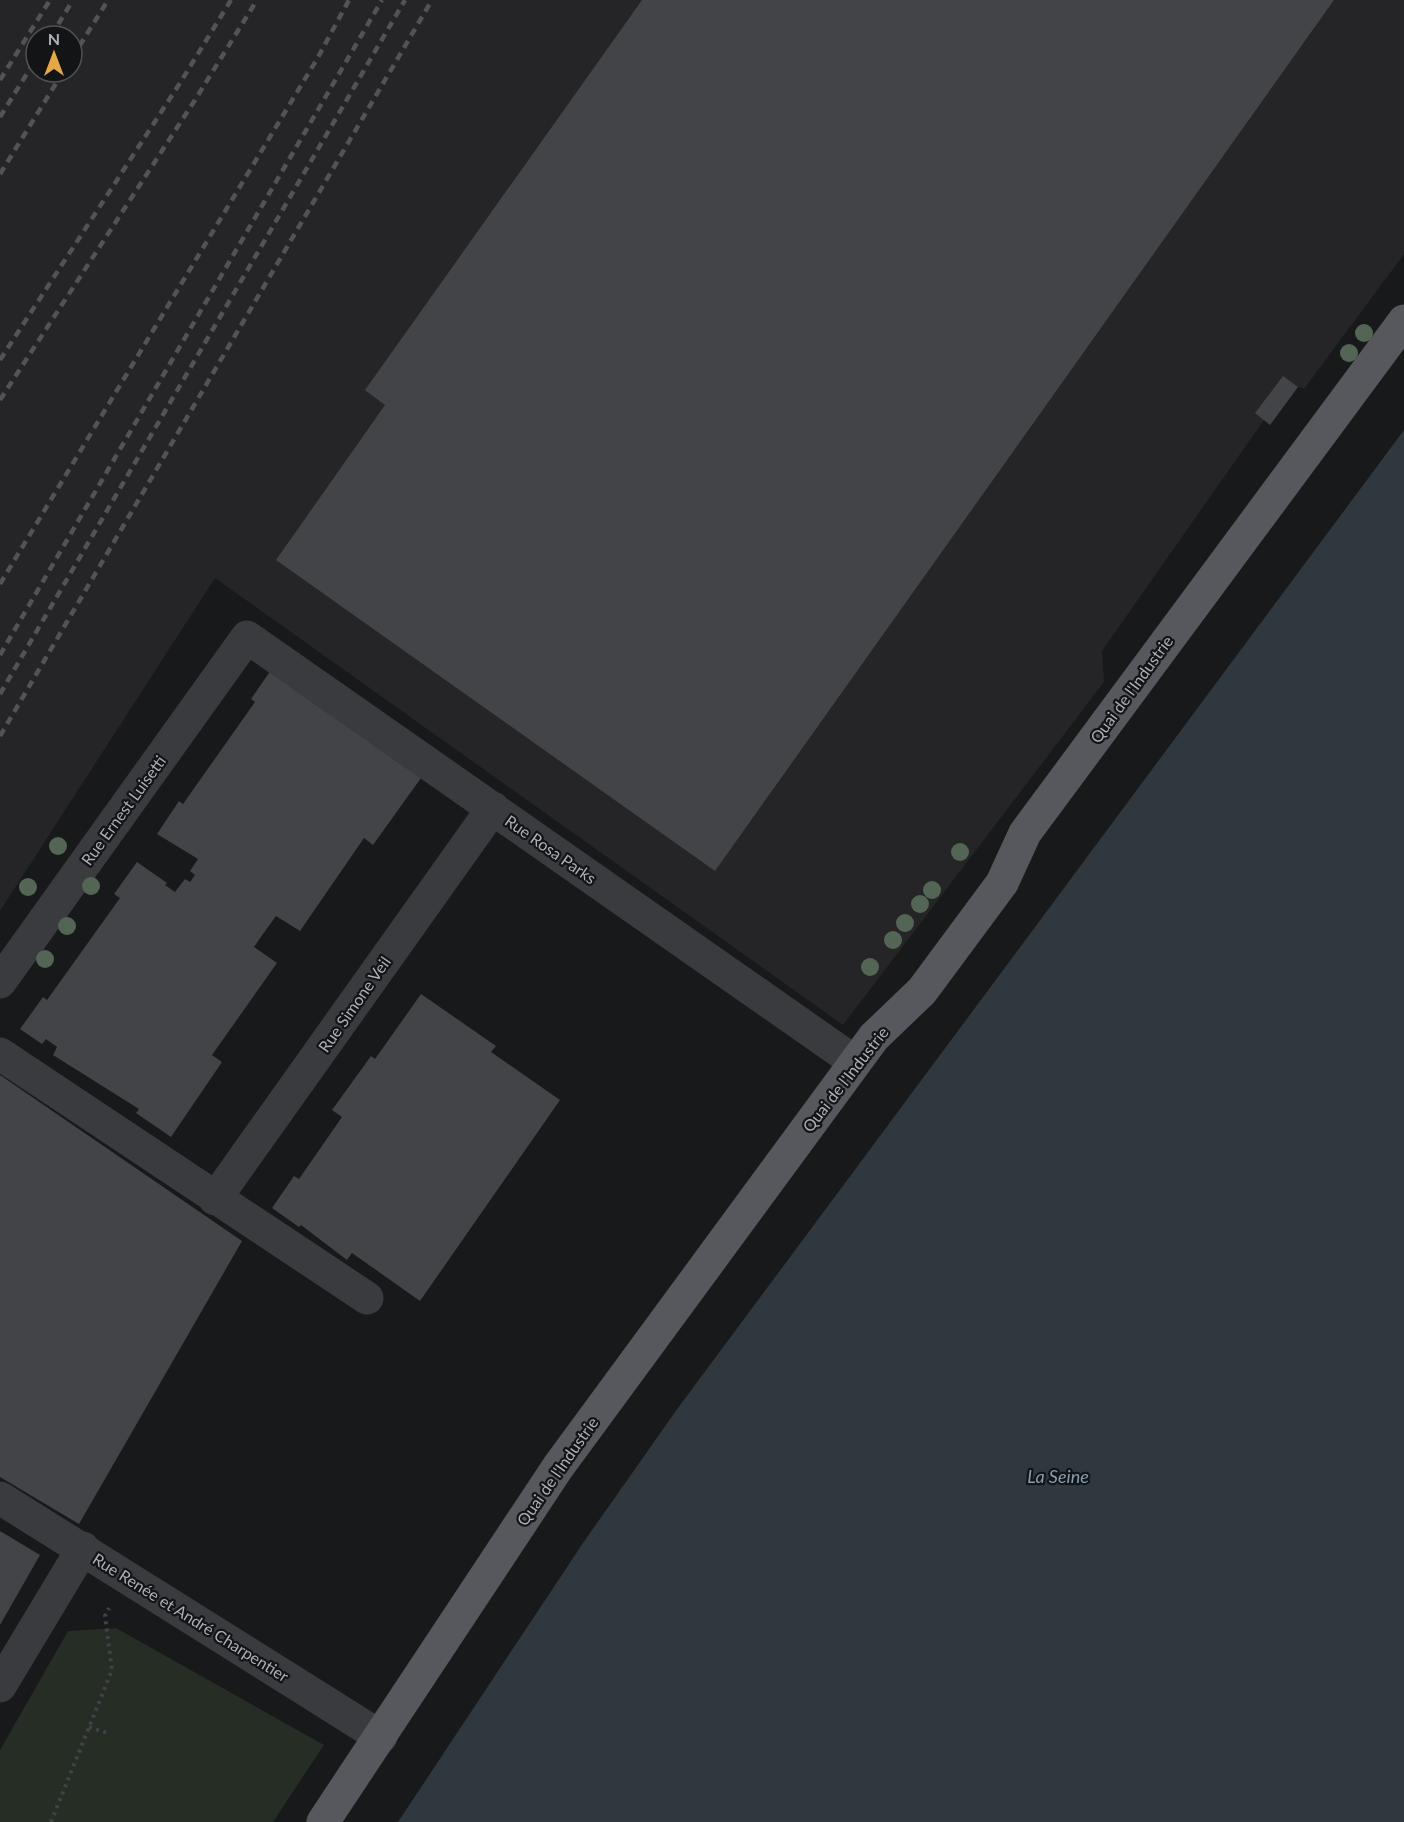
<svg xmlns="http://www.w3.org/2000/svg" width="1404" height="1822" viewBox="0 0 1404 1822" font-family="Lato,sans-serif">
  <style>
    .built { fill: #252527; fill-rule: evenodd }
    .green { fill: #252d25 }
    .water { fill: #2f383e }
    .building { fill: #434447 }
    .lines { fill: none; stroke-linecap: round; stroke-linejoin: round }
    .path { stroke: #404246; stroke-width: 4; stroke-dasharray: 3 4.5; stroke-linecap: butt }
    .minor { stroke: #3a3b3f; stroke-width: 33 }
    .major { stroke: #56585e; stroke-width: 33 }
    .rail { stroke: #515358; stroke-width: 4.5; stroke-dasharray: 8 6; stroke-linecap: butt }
    .tree { fill: #536555 }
    .labels { text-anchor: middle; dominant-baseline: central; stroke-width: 4.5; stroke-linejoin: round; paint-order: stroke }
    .street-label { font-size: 16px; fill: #acb0b9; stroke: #131415 }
    .water-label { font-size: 18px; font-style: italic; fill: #859fb2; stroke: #131415 }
  </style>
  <rect width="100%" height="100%" fill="#18191a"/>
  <path class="built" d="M0 0H1404V254L1304 389 1298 387 1270 425 1264 420 1102 651 1104 682 843 1025 215 578 0 911ZM36 36H72V72H36Z"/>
  <path class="green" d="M116 1628 324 1745 273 1822H0V1750L68 1631Z"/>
  <path class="water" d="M1404 430V1822H398L583 1543 675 1412Z"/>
  <path class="building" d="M642 0H1334L715 871 276 560 385 405 365 390Z
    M1283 376 1298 387 1270 425 1255 413Z
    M273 667 426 771 373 845 364 838 300 931 276 916 263 934 254 947 277 963 212 1055 222 1062 171 1137 136 1113 139 1109 53 1055 57 1047 46 1039 42 1044 20 1029 43 997 47 1000 120 898 114 894 137 862 167 883 165 885 175 892 185 879 190 882 195 875 190 871 198 859 157 834 179 801 183 804 255 702 251 699Z
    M421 994 496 1046 491 1052 560 1100 420 1301 352 1253 347 1260 301 1225 299 1227 272 1208 294 1176 299 1179 342 1117 332 1110 371 1056 375 1059Z
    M0 1075 242 1241 79 1524 0 1477Z
    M0 1531 40 1555 0 1625Z"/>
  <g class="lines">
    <path class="path" d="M89 1727 107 1733
      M51 1822 112 1670 105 1616 109 1608"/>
    <path class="minor" d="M0 982 247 637 855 1062
      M0 1054 367 1298
      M215 1199 493 808
      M0 1498 381 1737
      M0 1686 83 1548"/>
    <path class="major" d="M323 1822 558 1467 874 1037 922 991 1002 883 1025 833 1404 321"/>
    <path class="rail" d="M51 36 73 0
      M72 58 108 0
      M0 80 50 0
      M0 117 36 59
      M0 174 63 72
      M0 360 180 83 231 0
      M0 400 195 100 257 0
      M0 584 317 59 349 0
      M0 655 382 0
      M0 694 405 0
      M0 736 432 0"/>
  </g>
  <g class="tree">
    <circle cx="1364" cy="333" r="9"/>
    <circle cx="1349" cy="353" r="9"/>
    <circle cx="58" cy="846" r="9"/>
    <circle cx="960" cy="852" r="9"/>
    <circle cx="91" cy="886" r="9"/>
    <circle cx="28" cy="887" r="9"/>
    <circle cx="932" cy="890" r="9"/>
    <circle cx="920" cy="904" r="9"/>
    <circle cx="905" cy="923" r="9"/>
    <circle cx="67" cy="926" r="9"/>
    <circle cx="893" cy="940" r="9"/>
    <circle cx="45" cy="959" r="9"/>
    <circle cx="870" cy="967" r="9"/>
  </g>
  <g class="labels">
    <g class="street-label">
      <text transform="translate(1131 689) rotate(-54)">Quai de l'Industrie</text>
      <text transform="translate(123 810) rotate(-54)">Rue Ernest Luisetti</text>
      <text transform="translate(551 849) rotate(35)">Rue Rosa Parks</text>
      <text transform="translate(354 1004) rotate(-55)">Rue Simone Veil</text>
      <text transform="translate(845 1079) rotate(-52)">Quai de l'Industrie</text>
      <text transform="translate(557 1471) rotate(-55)">Quai de l'Industrie</text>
      <text transform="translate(191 1617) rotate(32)">Rue Renée et André Charpentier</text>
    </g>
    <g class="water-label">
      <text x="1058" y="1476">La Seine</text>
    </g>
  </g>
  <g transform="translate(54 54)"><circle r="28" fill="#131415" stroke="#505257" stroke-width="1.5"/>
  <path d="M0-4.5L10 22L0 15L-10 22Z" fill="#e6a845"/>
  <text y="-9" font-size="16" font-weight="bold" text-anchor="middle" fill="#acb0b9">N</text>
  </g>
</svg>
